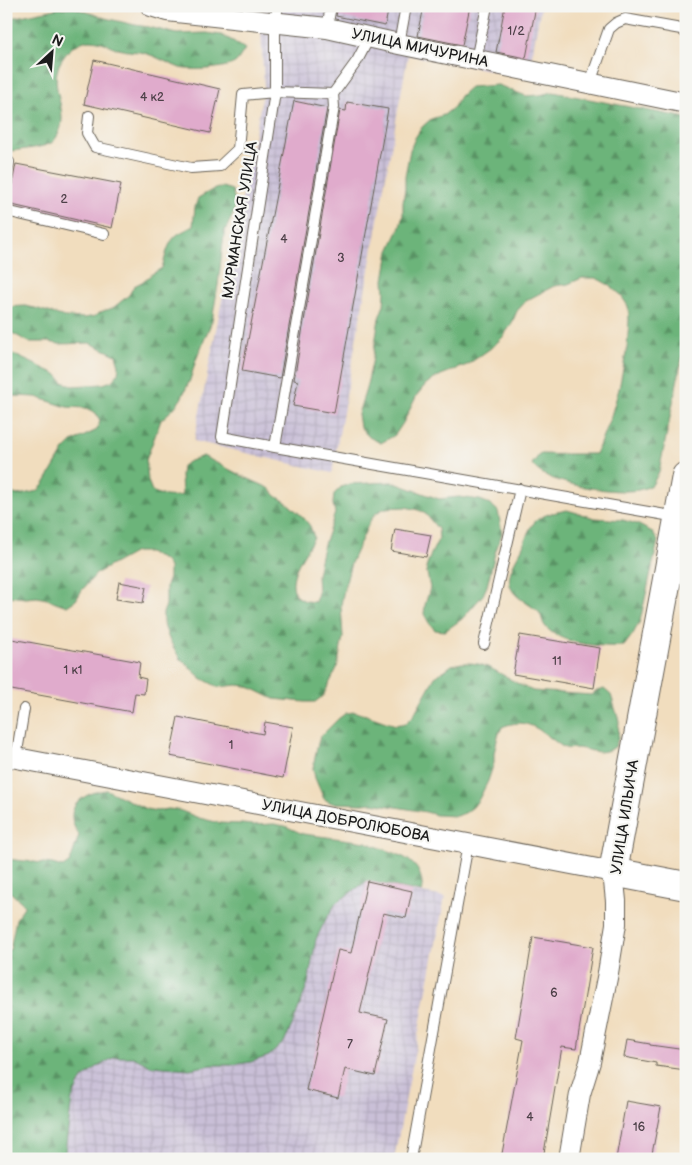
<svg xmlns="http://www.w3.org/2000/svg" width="692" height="1165" viewBox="0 0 692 1165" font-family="'Balsamiq Sans',sans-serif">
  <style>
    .industrial { fill: url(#industrial-grid) }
    .forest { fill: url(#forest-firs); stroke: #44684b }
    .building { fill: #e0abcc }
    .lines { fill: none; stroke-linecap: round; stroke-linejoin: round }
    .lane-casing { stroke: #676055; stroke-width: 12 }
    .street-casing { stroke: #676055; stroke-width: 22 }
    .secondary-casing { stroke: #676055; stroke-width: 30 }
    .lane { stroke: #fff; stroke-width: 10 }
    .street { stroke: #fff; stroke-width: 20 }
    .secondary { stroke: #fff; stroke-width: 28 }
    .labels { text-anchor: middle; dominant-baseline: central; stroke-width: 4.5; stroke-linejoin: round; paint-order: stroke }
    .number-label { font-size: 12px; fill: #4d4048 }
    .street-label { font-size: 15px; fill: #1c1c1c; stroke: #f6f6f2 }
  </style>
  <defs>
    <pattern id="industrial-grid" width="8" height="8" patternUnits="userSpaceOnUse" patternTransform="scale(1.25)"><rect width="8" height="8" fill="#c9bfd7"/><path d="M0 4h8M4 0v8" fill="none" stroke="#aca4b8"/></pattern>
    <pattern id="forest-firs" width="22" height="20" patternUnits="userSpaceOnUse" patternTransform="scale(1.25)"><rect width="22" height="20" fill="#6cb47a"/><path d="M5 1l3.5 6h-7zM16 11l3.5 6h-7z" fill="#589263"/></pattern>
  </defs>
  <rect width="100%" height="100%" fill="#f6f6f2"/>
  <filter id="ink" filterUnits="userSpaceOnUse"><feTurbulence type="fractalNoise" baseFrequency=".02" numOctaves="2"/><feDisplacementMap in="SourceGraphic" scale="10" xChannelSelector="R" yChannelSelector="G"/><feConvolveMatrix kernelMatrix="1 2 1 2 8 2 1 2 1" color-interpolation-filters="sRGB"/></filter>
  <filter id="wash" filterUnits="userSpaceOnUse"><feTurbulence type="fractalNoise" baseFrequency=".0096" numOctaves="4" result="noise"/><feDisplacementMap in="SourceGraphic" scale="20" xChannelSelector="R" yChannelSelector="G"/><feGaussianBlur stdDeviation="1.12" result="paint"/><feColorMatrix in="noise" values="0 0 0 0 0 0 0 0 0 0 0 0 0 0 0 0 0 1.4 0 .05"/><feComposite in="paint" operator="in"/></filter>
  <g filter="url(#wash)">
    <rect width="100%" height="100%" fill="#f1ddbe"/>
    <path class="industrial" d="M264 6H541L528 77 408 55 332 473 194 441 264 88 261 30Z
      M367 881 412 891 445 897 394 1159H64L72 1099 81 1080 97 1067 115 1057H133L151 1066 190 1069 211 1065H231L251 1062 269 1056 284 1042 293 1023 308 983 316 939 325 921 336 903Z"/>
    <path class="forest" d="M61 8H75L105 18 135 25 149 27 177 34 207 33 221 35 233 41 245 49C242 53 239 59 236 62 228 69 191 71 180 68 169 64 158 57 145 53 137 51 128 52 119 49 110 46 101 40 90 40 84 40 75 45 70 49 65 55 60 61 58 68 50 92 72 114 56 138 54 140 54 142 51 143 40 149 19 149 6 152V19Z
      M498 85 526 96 540 95 553 92 686 118V338L659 472 652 485C648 487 643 489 638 490 616 494 557 485 540 472 537 470 534 467 532 464L540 454C549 454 559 455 568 454 578 454 586 454 596 454L606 428 611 416 619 389 627 348 629 320 628 306 620 294 609 285 596 278H582L568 284 554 286 527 300 517 311 511 325 502 338 491 348 467 365 441 375 426 384 417 395 403 423 395 435 381 443 369 437 360 427 358 414 366 389 372 363 379 318 384 305 385 292 384 280 389 251 400 227 403 215V202L405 188V176L410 150 415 138 422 127 431 119 444 115 454 107 460 96 470 87Z
      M222 187 232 190 235 201 234 212 225 231 223 242 218 285 212 321 196 360 190 380 181 399 174 408 161 420 146 460 148 481 152 491C163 496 169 498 182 495L181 475 182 466 190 461 203 456 242 476 269 488 276 496 286 502 303 517 310 526 314 537C307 551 292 569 293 585 293 588 295 593 296 596L305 601 315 602 318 593 317 575 319 565 323 547 332 522 335 513 333 504 334 494 341 487 349 484 392 482 439 499 459 497 480 500 490 504 498 511 502 533 495 553 487 586 483 595 462 619 445 631 435 630 429 623 424 614 425 605 430 588 426 568 431 554 439 538 438 529 424 512 415 509 405 507 385 508 376 513 370 521 351 563 343 594 341 605 343 637 337 668 323 696 315 702H305L274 699 247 686 237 685 218 687 201 678 179 657 169 639 163 622V613L166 605V586L169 578V567L164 560 146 552H135L97 573 82 590 76 600 67 606 47 599 37 597 26 598 6 596V492L18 495 38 491 44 484 64 450 72 442 97 430 100 421 96 413 86 408 67 407 36 397 15 396 6 397V351L56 374 63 382 72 386 103 384 112 381 118 373 119 365 116 355 90 343 59 344 49 342H29L6 330V307L25 306 35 308 65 317 85 318 95 316 103 311 113 308 129 295 134 286 142 282 152 274 162 268C166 257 167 242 178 234 183 231 188 229 193 226L195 207 198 198 212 190Z
      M567 510 595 518 623 520 637 524 652 532 658 541 640 621 633 634 624 646C602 647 560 645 545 626 542 622 542 616 539 612 532 606 524 602 517 596 501 581 514 564 522 548 525 542 527 533 531 527 538 514 554 513 567 510Z
      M462 663C469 663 476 663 482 665 500 671 515 684 533 691L591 695 597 691 604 689 611 695 619 721 618 739 615 747C600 756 593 750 577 748 573 748 569 749 565 748 561 746 556 742 552 739 535 726 523 718 502 727L498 736 494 753V763L488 781 479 799 473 807 465 813 456 816 436 815 426 812 372 803 363 804 332 803 324 799 315 778 313 768 317 747 320 737 338 719 346 713 355 712 366 715 386 722 396 725 406 723 413 716 435 677 452 665Z
      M107 790 146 809 157 811 168 809 179 810 199 818 220 823 242 824 253 825 274 824 285 826 303 834 366 842C391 854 425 855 422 892L367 881 336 903 325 921 316 939 308 983 293 1023 284 1042 269 1056 251 1062 231 1065H211L190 1069 151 1066 133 1057H115L97 1067 81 1080 72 1099 64 1159H6V950H10L16 919 25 905 11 893 6 892V859L52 864 63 867 70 862 79 835C75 829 72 823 72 816 72 799 93 791 107 790Z"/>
    <g id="blocks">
      <path class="building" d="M338 6H389L385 26 336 16Z
        M424 6H470L462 45 418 36Z
        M505 6H536L526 58 496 52Z
        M94 60 220 89 210 133 84 104Z
        M294 101 327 108 280 378 242 371Z
        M347 102 388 109 334 413 293 406 298 381 294 380 340 110 346 111Z
        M16 164 121 184 112 228 8 204Z
        M395 529 431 535 426 557 391 551Z
        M119 582 146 587 143 603 116 599Z
        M520 635 600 648 594 688 513 674Z
        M6 638 140 662 138 677 146 679 144 694 135 693 132 712 6 689Z
        M178 717 263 734 265 722 293 727 283 778 170 756Z
        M367 881 412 891 406 918 383 913 360 1013 388 1019 375 1076 345 1069 338 1098 306 1090 338 950 351 953Z
        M533 937 593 947 576 1049 562 1047 543 1159H501L523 1040 516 1038Z
        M627 1040 650 1044V1045L686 1050V1070L656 1066V1063L624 1057Z
        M626 1101 661 1107 651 1159H616Z"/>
    </g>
  </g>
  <g filter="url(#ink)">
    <use href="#blocks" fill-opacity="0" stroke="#676055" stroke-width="1"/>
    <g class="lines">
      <defs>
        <path id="lane" d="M278 6 275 23V92L222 437 275 447 677 517
          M327 28 331 6
          M399 44 406 6
          M476 60 487 6
          M590 83 609 29 616 23 625 19 681 29 686 33
          M89 116 87 133 95 147 191 168 220 166 238 149 243 95 275 92 333 94 357 61 369 38
          M6 177 9 162
          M6 211 104 234
          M275 447 334 107 333 94
          M484 644 520 489
          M16 758 24 709
          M411 1159 468 844"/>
        <path id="street" d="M151 6 167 11 327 28 399 44 686 103
          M6 756 468 844 613 872 616 901V924L608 973 590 1062 580 1094 569 1159"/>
        <path id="secondary" d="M686 476 613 872 686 886"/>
      </defs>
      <use href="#lane" class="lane-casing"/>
      <use href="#street" class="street-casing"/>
      <use href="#secondary" class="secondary-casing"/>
      <use href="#lane" class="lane"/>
      <use href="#street" class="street"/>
      <use href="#secondary" class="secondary"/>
    </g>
  </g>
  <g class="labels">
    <g class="number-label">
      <text x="516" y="31">1/2</text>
      <text x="152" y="97">4 к2</text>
      <text x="64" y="199">2</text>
      <text x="284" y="239">4</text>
      <text x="341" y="258">3</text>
      <text x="557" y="661">11</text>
      <text x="73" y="670">1 к1</text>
      <text x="231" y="745">1</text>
      <text x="554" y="993">6</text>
      <text x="350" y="1044">7</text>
      <text x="530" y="1117">4</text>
      <text x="639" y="1127">16</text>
    </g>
    <g class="street-label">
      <text transform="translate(420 48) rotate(12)">УЛИЦА МИЧУРИНА</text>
      <text transform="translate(240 220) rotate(-81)">МУРМАНСКАЯ УЛИЦА</text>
      <text transform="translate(625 817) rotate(-81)">УЛИЦА ИЛЬИЧА</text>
      <text transform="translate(346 821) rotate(11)">УЛИЦА ДОБРОЛЮБОВА</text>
    </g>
  </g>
  <rect width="692" height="1165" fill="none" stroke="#f6f6f2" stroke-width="25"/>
  <g transform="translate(52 52) rotate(26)" stroke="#f6f6f2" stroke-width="4" paint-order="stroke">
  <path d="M0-4L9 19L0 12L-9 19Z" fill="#1c1c1c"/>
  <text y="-8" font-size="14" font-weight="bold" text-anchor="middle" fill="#1c1c1c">N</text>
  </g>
</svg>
